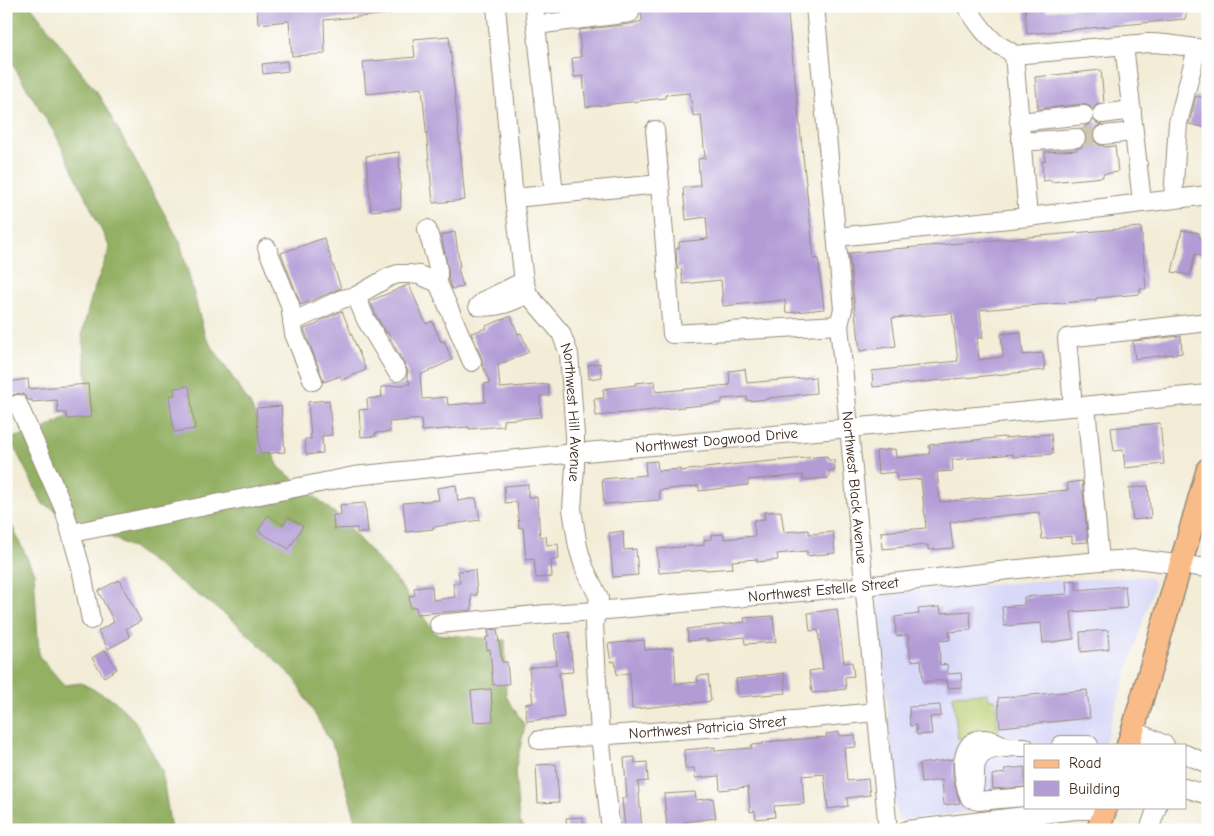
<svg xmlns="http://www.w3.org/2000/svg" width="1214" height="836" viewBox="0 0 1214 836" font-family="'Comic Neue',sans-serif">
  <style>
    .built { fill: #d7d7f8 }
    .green { fill: #bacd71; stroke: #7a7c48 }
    .forest { fill: #93b063; stroke: #676d40 }
    .building { fill: #b29cd6 }
    .lines { fill: none; stroke-linecap: round; stroke-linejoin: round }
    .minor-tunnel { stroke: #cec6b3; stroke-width: 18; stroke-dasharray: 18 9; stroke-linecap: butt }
    .minor-casing { stroke: #978c7b; stroke-width: 20 }
    .major-casing { stroke: #978c7b; stroke-width: 25 }
    .minor { stroke: #fff; stroke-width: 18 }
    .major { stroke: #f9bc89; stroke-width: 22 }
    .labels { text-anchor: middle; dominant-baseline: central; stroke-width: 4; stroke-linejoin: round; paint-order: stroke }
    .street-label { font-size: 15px; fill: #3b2a1e; stroke: #fff }
  </style>
  <rect width="100%" height="100%" fill="#fff"/>
  <filter id="ink" filterUnits="userSpaceOnUse"><feTurbulence type="fractalNoise" baseFrequency=".02" numOctaves="2"/><feDisplacementMap in="SourceGraphic" scale="10" xChannelSelector="R" yChannelSelector="G"/><feConvolveMatrix kernelMatrix="1 2 1 2 8 2 1 2 1" color-interpolation-filters="sRGB"/></filter>
  <filter id="wash" filterUnits="userSpaceOnUse"><feTurbulence type="fractalNoise" baseFrequency=".0096" numOctaves="4" result="noise"/><feDisplacementMap in="SourceGraphic" scale="20" xChannelSelector="R" yChannelSelector="G"/><feGaussianBlur stdDeviation="1.12" result="paint"/><feColorMatrix in="noise" values="0 0 0 0 0 0 0 0 0 0 0 0 0 0 0 0 0 1.4 0 .05"/><feComposite in="paint" operator="in"/></filter>
  <g filter="url(#wash)">
    <rect width="100%" height="100%" fill="#f3edd8"/>
    <path class="built" d="M1149 577 1155 583 1104 745H1025V806L897 820 888 712 876 594 1036 581Z"/>
    <path class="green" d="M988 693 989 699H995L999 734 958 739 953 695Z"/>
    <path class="forest" d="M6 6H31L100 97 180 242 205 336 250 404 279 467 337 515 394 577 436 634 505 640 506 696 525 726 515 770 519 822 527 830H359L335 750 295 679 233 620 133 548 43 504 10 439 48 427 72 413 87 381 82 333 92 295 110 248 57 137 6 54Z
      M6 513 34 573 39 656 64 685 81 683 114 700 135 721 162 771 171 830H6Z"/>
    <g id="blocks">
      <path class="building" d="M257 6H390L391 14 324 20 325 54 292 56 289 21 258 24Z
        M641 6H787L814 259 818 258 824 309 786 313 785 300 723 306 721 280 683 284 681 268 677 269 676 249 679 248V242L708 239 706 217 686 220 683 188 700 186 698 159 705 158 701 115 693 116 690 93 665 95V98L586 107 583 76 574 77 572 58 581 57 579 30 631 24 642 21Z
        M1025 6H1046V11L1093 6H1188L1185 19 1027 34Z
        M449 36 465 200 433 203 422 88 366 94 363 62 415 57 413 39Z
        M287 61 288 71 263 74 262 64Z
        M1101 70 1104 103 1096 105 1093 109 1089 106 1083 104 1038 109 1035 77Z
        M1196 96 1208 99V128L1189 124Z
        M1093 120 1098 124H1102L1096 127 1093 131V136L1095 142 1099 145 1104 146V147L1115 146 1118 172 1103 174V177L1051 182V180L1043 181 1042 161H1045V152L1077 150V149L1082 147 1085 143 1087 138 1085 133 1086 132 1085 126 1090 124Z
        M399 152 401 208 371 211 366 156Z
        M1141 227 1146 289H1140V294L1096 298V300L980 310 983 338H977L979 360 1003 357 1001 334 1021 332 1023 355 1043 353 1045 370 873 387 872 371 919 366V365L958 361 952 313 892 318 896 346 860 351 857 322H856L849 253Z
        M1182 230 1199 233V237L1208 239V257L1195 254 1190 275 1172 272Z
        M455 232 460 268H458L463 287 452 289 449 281 448 268 441 235Z
        M324 238 341 288 301 305 281 253Z
        M408 285H409L426 324 432 321 441 342 444 341 452 360 420 375 422 399 447 397 448 405 485 402 484 384 490 383 482 364V358L471 333 487 328 486 326 511 316 518 334 521 333 529 352 498 365 500 388 548 384 549 396H540L541 417 503 420 504 426 469 429V427L422 431 421 419 389 422 390 432 375 433 376 436 361 437 359 410 368 409 367 399 382 397 381 387 410 384 407 376 408 371 406 367 391 340 388 332 386 333 376 315 370 301Z
        M342 311 366 370 342 380 340 376 324 382 304 329 318 324V323L322 320Z
        M1181 336 1182 353 1135 359 1133 341Z
        M600 363 602 377 589 379 588 365Z
        M745 369 747 383 815 377 816 393 769 398V399L747 401V397L722 399V403L596 416 594 399 604 398 603 389 636 385 635 383 655 381 656 392 730 385 729 371Z
        M28 379 29 389 88 384 91 417 67 419 66 413H58L57 400 32 402V400H28L24 395 19 393 13 395 9 398 7 382Z
        M189 386 195 429 174 432 169 396 175 395 174 388Z
        M329 400 332 435 322 436 323 453 306 455 305 439H311L308 402Z
        M281 406 285 452 260 454 256 408Z
        M1160 423 1164 464 1125 468 1123 450 1114 451 1111 428Z
        M1051 434 1053 454 1013 457V454L952 460 953 471 937 472 940 502 1068 490 1067 483 1082 481 1088 542 1072 543V536L1042 539 1039 512 991 517 950 522 953 548 928 550V545L882 549 881 532 926 528 921 479 897 481 896 472 878 474 876 451 895 449 896 458 930 454 929 445 1004 437V438Z
        M827 456 828 460H834L835 471H829V478L803 480V475L748 480V485L699 491V486L659 490 660 500 604 504 602 479 646 475 645 462 657 461 658 471 680 469V471L740 464Z
        M528 484V497H537L540 537 546 536 547 545 558 544 559 559 551 560 552 577 536 578 534 559 526 560 523 527 519 528 517 502 505 503 504 486Z
        M456 485 458 501 476 498 480 520 433 527V529L406 532 403 503 439 500 437 488Z
        M1148 486 1151 518 1133 520 1129 488Z
        M365 503 368 533H357V528L334 529 333 515H341L340 505Z
        M781 511 784 532 809 530V534L833 532 835 553 807 556V551L777 554 778 560 757 562V559L732 561 733 568 706 570V569L659 573 657 549 704 545V540L711 539V535L724 534V539L755 536 753 520 765 519 764 512Z
        M268 515 283 525 288 517 303 526 289 549 258 531Z
        M623 531 624 550 636 549 638 575 613 577 609 533Z
        M475 570 477 595H471L472 610 417 614 416 607 410 608 409 596 415 595 414 588 432 586 433 600 455 597 453 583H460L458 571Z
        M119 580 141 621 126 629 130 637 108 649 98 631 114 622 98 591Z
        M1076 580 1077 590 1125 586 1127 608 1071 612 1074 639 1043 643 1041 623 1004 626 1002 607 1024 605V597L1067 594 1066 581Z
        M940 607 941 613 970 611 971 630 949 632 950 640 939 641 940 665 947 664 948 674 961 673 962 687 948 688 947 680 923 682 921 660 911 661 908 635 896 636 895 617 919 614 918 609Z
        M837 609 844 663 852 662 854 676 845 677 846 689 812 693 809 671 823 669 818 630 810 631 808 613Z
        M773 616 776 642 745 644 744 637 707 641V639L688 641 687 629 745 622 744 618Z
        M497 629 502 662H507L509 684 493 685 490 649 487 650 486 637H489L488 630Z
        M1108 630 1109 649 1081 652 1080 632Z
        M569 632 573 672 559 673 564 717 527 721 525 704 533 703 529 668 557 664 554 634Z
        M644 640 645 650 674 648 676 684 698 682 697 676 708 675 711 701 632 709 630 673 617 675 615 661 611 662 608 644Z
        M105 650 117 669 104 677 92 658Z
        M784 673 786 693 738 697 736 679Z
        M491 689 493 721 474 722 471 691Z
        M1087 690 1090 718 1000 727 998 698Z
        M940 705 941 716 930 717 932 734 917 735 916 725 910 726 909 707Z
        M839 732V736L855 735 856 747 844 748 847 781 868 779 870 795 847 798 848 806 828 809 824 774 802 776 804 804 774 806 775 817 756 819 755 811 750 812 748 787 720 790 719 776 695 778 694 768 685 769 684 750 715 747V751L752 748 751 745 763 744V742L827 737 826 734Z
        M635 757V763L647 762 648 781 638 782 642 830H625L622 798H627L624 758Z
        M953 759V778L960 803 944 805 942 780 921 783 919 764Z
        M556 764 559 802 538 803 536 765Z
        M1025 767V787L993 789 992 775 1005 773V769Z
        M695 792 696 800 713 798 716 818 684 822 685 828 667 829 664 794Z
        M583 817 584 830H567L566 818Z"/>
    </g>
  </g>
  <g filter="url(#ink)">
    <use href="#blocks" fill-opacity="0" stroke="#978c7b" stroke-width="1"/>
    <g class="lines">
      <path class="minor-tunnel" d="M1076 138 1103 135"/>
      <defs>
        <g id="minor">
          <path id="s1" d="M496 6 514 198 524 281 528 294 561 333 569 354 575 435V467L572 509 578 547 584 567 599 598 594 624 600 736 611 830"/>
          <path d="M534 6 554 194"/>
          <path id="s2" d="M815 6 843 309 839 325 888 830"/>
          <path d="M966 6C975 19 984 34 997 44 1003 48 1008 49 1014 55L1148 43C1168 43 1188 47 1208 50"/>
          <path d="M536 25 630 13V6"/>
          <path d="M1124 45 1142 202"/>
          <path d="M1014 55 1028 217"/>
          <path d="M1102 114 1132 110"/>
          <path d="M1019 122 1084 115"/>
          <path d="M655 130 660 184"/>
          <path d="M1103 135 1134 132"/>
          <path d="M1021 142 1076 138"/>
          <path d="M514 198 660 184 672 334 839 325"/>
          <path d="M1173 199 1178 123 1197 48"/>
          <path d="M427 229 436 260 438 270V283L472 362"/>
          <path d="M837 237 1028 217 1208 195"/>
          <path d="M267 248 290 305 294 334 313 381"/>
          <path d="M524 281 485 300 478 306C496 309 512 302 528 294"/>
          <path d="M356 296 366 320 397 372"/>
          <path d="M292 322 342 299 356 296 389 277 398 274H409L419 275 438 283"/>
          <path d="M18 404 64 509 81 568 91 620"/>
          <path d="M1086 406 1100 561"/>
          <path d="M1073 407 1067 338 1208 322"/>
          <path id="s3" d="M72 533 354 476 575 453 849 428 1208 394"/>
          <path id="s4" d="M439 624 547 614 597 611 864 586 1046 566 1100 561 1136 559 1208 568"/>
          <path d="M1133 730 1165 745"/>
          <path id="s5" d="M539 740 720 727 876 712"/>
          <path d="M1061 745H1089"/>
          <path d="M1007 748C994 739 974 732 966 751 965 755 963 759 963 763 963 775 965 787 970 798L978 801 1025 797"/>
          <path d="M1185 754 1208 764"/>
          <path d="M974 788C976 780 974 772 976 764 981 745 1010 747 1025 747"/>
          <path d="M1185 788 1208 795"/>
          <path d="M907 830 1076 810H1105"/>
          <path d="M1149 830 1157 807"/>
        </g>
        <path id="major" d="M1128 745 1133 730 1208 469
          M1098 830 1106 807"/>
      </defs>
      <use href="#minor" class="minor-casing"/>
      <use href="#major" class="major-casing"/>
      <use href="#minor" class="minor"/>
      <use href="#major" class="major"/>
    </g>
  </g>
  <g class="labels">
    <g class="street-label">
      <text stroke="none"><textPath href="#s1" startOffset="422">Northwest Hill Avenue</textPath></text>
      <text stroke="none"><textPath href="#s3" startOffset="652">Northwest Dogwood Drive</textPath></text>
      <text stroke="none"><textPath href="#s2" startOffset="484">Northwest Black Avenue</textPath></text>
      <text stroke="none"><textPath href="#s4" startOffset="386">Northwest Estelle Street</textPath></text>
      <text stroke="none"><textPath href="#s5" startOffset="169">Northwest Patricia Street</textPath></text>
    </g>
  </g>
  <rect width="1214" height="836" fill="none" stroke="#fff" stroke-width="25"/>
  <rect x="1024" y="744" width="162" height="65" fill="#ffffff" stroke="#b1aaa5"/>
  <rect x="1034" y="760" width="25" height="8" fill="#f9bc89" stroke="#b1aaa5"/>
  <text x="1069" y="768" font-size="15" fill="#3b2a1e">Road</text>
  <rect x="1034" y="781" width="25" height="15" fill="#b29cd6" stroke="#b1aaa5"/>
  <text x="1069" y="794" font-size="15" fill="#3b2a1e">Building</text>
</svg>
